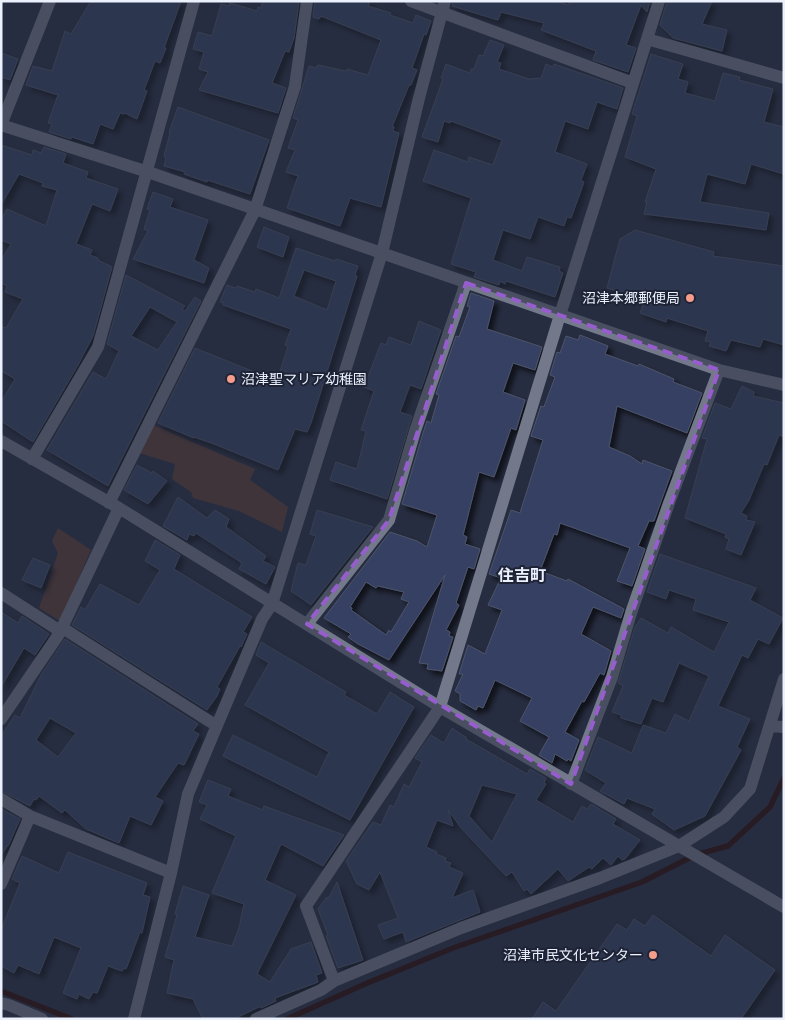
<svg xmlns="http://www.w3.org/2000/svg" width="785" height="1020" viewBox="0 0 785 1020" font-family="'Public Sans','Noto Sans JP',sans-serif">
  <style>
    .green { fill: #5d3c34 }
    .lines { fill: none; stroke-linecap: round; stroke-linejoin: round }
    .stream { stroke: #2c0703; stroke-width: 5.5 }
    .building { fill: #354063; stroke: #4d5469; fill-rule: evenodd; filter: url(#shadow) }
    .minor { stroke: #73798b; stroke-width: 12 }
    .marked { fill: none; stroke: #975dcf; stroke-width: 4; stroke-dasharray: 10 6; stroke-linejoin: round }
    .poi-dot { fill: #f49d8b; stroke: #1e2336; stroke-width: 2 }
    .labels { text-anchor: middle; dominant-baseline: central; stroke-width: 4; stroke-linejoin: round; paint-order: stroke }
    .poi-label { font-size: 14px; fill: #ecf1fe; stroke: #1e2336; text-anchor: end }
    .quarter-label { font-size: 16px; font-weight: bold; fill: #ecf1fe; stroke: #1e2336 }
  </style>
  <defs>
    <filter id="shadow"><feDropShadow dx="4.5" dy="4.5" stdDeviation="2.5" flood-color="#0009"/></filter>
  </defs>
  <rect width="100%" height="100%" fill="#272d40"/>
  <path class="green" d="M153 425 255 469 250 480 288 507 282 532 239 511 193 498 191 492 172 479 175 464 139 453Z
    M58 528 91 550 60 621 39 608 58 553 52 541Z"/>
  <g class="lines">
    <path class="stream" d="M1 991 72 1019
      M287 1019 365 984 453 948 642 882 695 855 728 846 770 807 784 778"/>
  </g>
  <path class="building" d="M91 1H181L164 48H166L160 63 155 61 144 90 147 91 137 119 125 113 124 114 120 113 113 129 100 124 93 144 72 137 71 139 49 132 52 124 48 123 58 95 26 85 33 66 52 71 65 31 71 34Z
    M263 1H299L294 38 289 52 285 51 272 83 286 88 278 113 199 90 208 72 199 69 204 52 193 49 198 32 212 36 221 4 229 6 230 3 257 11 258 7 261 8Z
    M315 1H370L368 6 391 13 390 15 413 23 416 15 431 21 426 35 424 34 412 68 417 70 411 85H409L392 127H394L393 131 399 133 381 207 350 198 340 226 287 208 298 176 286 172 295 150 288 148 298 120 293 118 309 66 316 68 318 65 346 71 347 69 368 75 381 40 321 16 319 19 313 17Z
    M453 1H557L568 5 570 1H650L647 12 641 5 626 45 636 48 628 72 593 60 596 51 541 30 544 23 501 12 498 20 452 6Z
    M667 1H712L702 24 727 30 722 51 673 38 660 25Z
    M490 40 504 45 497 62 501 63 499 69 529 79 541 78 546 64 553 67 554 64 623 88 617 109 597 102 588 129 565 121 555 152 587 164 581 180 584 182 571 218 567 217 564 226 538 217 530 239 503 230 493 260 522 271 527 257 560 267 559 271 563 273 555 297 506 281 505 284 500 281 499 285 474 277 476 272 451 264 471 198 423 181 434 150 468 162 469 157 493 165 502 140 451 121 450 123 444 121 438 142 422 137 443 79 441 78 446 64 470 73 471 69H474L479 55 483 56Z
    M1 53 18 59 10 80 1 77Z
    M651 54 683 64 678 79 688 82 685 93 715 101 723 73 740 77 739 80 773 89 764 122 784 127V174L751 164 745 184 707 174 700 202 769 213 766 230 732 225 644 214 647 202H645L656 169 625 157 637 116 632 114Z
    M178 107 269 140 250 194 207 180V182L184 174 185 172 164 166 166 158 164 156 170 133 169 132Z
    M1 145 32 155 33 150 41 153 44 147 66 154 63 163 88 172 86 178 118 189 110 211 92 204 76 244 92 250 90 255 98 258V260L112 267 93 336 78 365 33 442 1 421V402L15 379 1 371V326L6 328 23 299 5 292 7 286 1 283V261L11 244 1 240V220L7 209 46 226 57 190 42 186 43 183 19 174 1 205Z
    M153 192 173 199 170 207 208 220 194 260 209 268 204 283 133 259 148 231 144 229 150 210 147 209Z
    M264 227 289 237 283 257 257 247Z
    M635 230 714 252 713 256 784 266V345L763 339 760 347 731 340 726 351 709 346 711 342 705 341 708 331 667 318 666 322 640 313 645 300 607 288 620 239Z
    M296 248 335 261 336 259 358 266 355 275 357 276 311 423 307 432 295 429 278 470 214 444 194 437V438L158 423 195 348 277 381 288 346 285 345 291 329 223 305 224 303 220 302 227 285 236 288 237 286 255 292 256 289 279 298ZM304 270 336 281 327 310 294 296Z
    M126 275 185 306 182 309 185 311 195 297 201 301 108 486 47 450 93 372 106 379 119 351 107 344ZM150 307 177 322 158 350 131 336Z
    M471 293 494 301 487 329 542 347 535 370 513 363 503 392 525 400 516 430 511 428 494 477 479 472 463 535 467 537 465 544 480 549 474 569 468 567 456 603 459 605 446 630 450 632 449 636 453 637 442 671 427 669 428 664 419 663 445 575 389 660 358 644 348 637 351 634 324 618 390 532 417 541 427 547 437 515 402 504 423 433 427 421 431 423 439 395 436 394 456 336 459 337 470 307 467 306ZM366 582 376 588 378 586 404 592 401 599 409 602 391 632 389 630 386 635 351 610 352 608 350 607Z
    M419 321 441 330 421 389 410 385 400 412 412 416 387 499 330 480 336 462 357 469 366 431 361 430 374 391 364 387 381 343 386 345 389 337 411 345Z
    M580 335 608 346 605 354 638 366 639 364 674 379 673 382 702 393 687 433 617 406 609 447 630 456 642 464 643 460 672 471 654 521H649L638 546 645 549 632 586 617 581 630 548 560 523 557 535 554 534 540 571 567 581 568 579 624 609 621 618 593 607 581 634 611 651 604 675 600 673 584 702 582 701 565 732 579 740 571 761 568 759 567 761 555 754 552 763 539 755 549 737 520 721 532 698 495 680 483 708 478 706 476 710 460 701V694L455 691 463 674H459L468 645 485 654 502 610 488 605 501 578 489 574 511 510 520 513 543 440 531 436 541 406 544 407 555 377 550 375 557 352 560 353 566 336 578 340Z
    M742 386 754 392 753 396 784 403V437L779 435 767 465 764 464 749 500 741 513 747 516 746 520 755 522 741 555 726 549 729 539 725 537 726 534 685 518 707 439 702 438 715 403 731 409Z
    M137 465 152 473 153 471 167 481 148 504 124 490Z
    M178 497 207 518 215 510 229 519 226 527 266 556 263 561 275 567 266 584 239 569 242 563 196 533 194 536 189 534 187 540 163 526Z
    M317 510 373 527 311 605 291 591 298 563 306 565 316 536 310 534Z
    M155 540 180 555 174 569 252 617 243 632 247 634 241 647 240 646 217 687 220 689 217 696 207 710 72 625 81 607 85 610 100 584 139 605 160 570 145 561Z
    M660 554 756 588 750 600 783 618 769 644 758 639 748 658 742 655 718 706 750 719 737 747 741 750 705 816 674 830 652 814 655 809 627 798 624 804 600 791 606 783 585 770 598 737 632 753 643 725 666 733 675 714 689 721 709 676 679 663 663 702 652 698 641 724 621 718V715L612 712 623 686 618 683 635 627 641 618 668 633 671 627 714 652 729 622 693 610 696 599 669 590 666 599 647 592Z
    M33 558 50 565 41 588 22 580Z
    M1 612 18 623 22 616 49 634 35 655 24 648 1 687Z
    M65 639 198 724 193 731 199 734 184 765 178 763 155 797 163 801 151 825 130 816 119 843 86 829 65 810 62 813 39 796 36 800 34 799 30 806 1 791V736L15 715 20 718 41 675ZM50 718 76 733 58 757 36 740Z
    M261 642 346 692 344 695 377 714 390 692 414 707 350 820 223 756 233 735 317 777 329 752 245 705 269 663 256 655Z
    M452 728 467 738 466 739 527 774 530 769 546 778 544 783 546 784 536 800 573 822 582 806 587 809 591 804 616 819 613 824 640 840 625 859 622 860 618 856 611 865 603 858 592 869 589 867 568 881 558 869 531 894 527 889 524 891 512 872 506 876 462 829 448 810 453 826 437 820 426 847 437 852 436 854 446 858 445 861 451 863 449 867 463 873 452 898 473 890 480 912 406 942 403 932 384 939 378 925 398 918 380 872 369 890 357 884 346 861 373 822 381 825 390 805 394 807 404 784 409 787 422 762 415 758 431 735 444 743ZM482 785 517 794 492 842 469 816Z
    M208 780 231 789 228 796 263 810 264 806 344 835 323 866 281 844 265 880 296 895 257 974 270 982 291 949 311 942 322 973 316 975 318 982 275 998 276 1001 261 1008V1006L234 1019H203L193 999 167 993 174 960 165 957 177 915 175 914 183 886 209 895 195 937 232 946 239 928 244 904 212 893 236 836 200 819 207 805 199 802Z
    M1 809 20 819 9 844 1 855Z
    M68 852 147 883 143 895 150 897 142 933 140 932 126 969 124 968 122 971 108 966 97 993 93 992 89 999 79 994 77 999 63 993 81 948 54 937 39 974 18 965 14 973 1 966V930L20 883 12 879 22 856 59 873Z
    M337 882 363 960 338 968 326 936 328 935 318 909 326 898 329 897Z
    M653 915 711 956 725 935 775 970 741 1019H532L543 1002 556 1011 617 924 627 930 634 919 645 926Z"/>
  <g class="lines">
    <path class="minor" d="M411 1 633 83
      M647 39 784 78
      M1 125 148 172 719 370 784 385
      M1 125 50 1
      M1 441 119 508 440 707 784 907
      M32 459 98 347 194 1
      M109 503 255 210 295 86 307 1
      M1 593 60 631
      M307 624 389 520 415 431 466 283
      M61 627 217 726
      M1 719 59 634 119 508
      M770 726 784 727
      M571 784 612 677 631 613 669 503 719 370
      M1 799 30 816 171 873
      M1 884 30 816
      M334 981 306 906 440 707 560 315 659 1
      M1 1003 9 1005 42 1019
      M134 1019 171 873 188 794 262 619 272 604 382 253 419 98 445 1
      M256 1019 321 990 334 981 461 928 600 878 679 846 724 817 750 789 784 679"/>
  </g>
  <path d="M0 0H785V1020H0ZM466 283 719 370 571 784 307 624 389 520Z" fill="#272d40" fill-opacity=".55" fill-rule="evenodd"/>
  <path class="marked" d="M466 283 719 370 571 784 307 624 389 520Z"/>
  <g class="poi-dot">
    <circle cx="690" cy="298" r="5"/>
    <circle cx="231" cy="379" r="5"/>
    <circle cx="653" cy="955" r="5"/>
  </g>
  <g class="labels">
    <g class="poi-label">
      <text x="680" y="298">沼津本郷郵便局</text>
      <text x="241" y="379" text-anchor="start">沼津聖マリア幼稚園</text>
      <text x="643" y="955">沼津市民文化センター</text>
    </g>
    <g class="quarter-label">
      <text x="522" y="575">住吉町</text>
    </g>
  </g>
  <rect width="785" height="1020" fill="none" stroke="#ecf1fe" stroke-width="5"/>
</svg>
